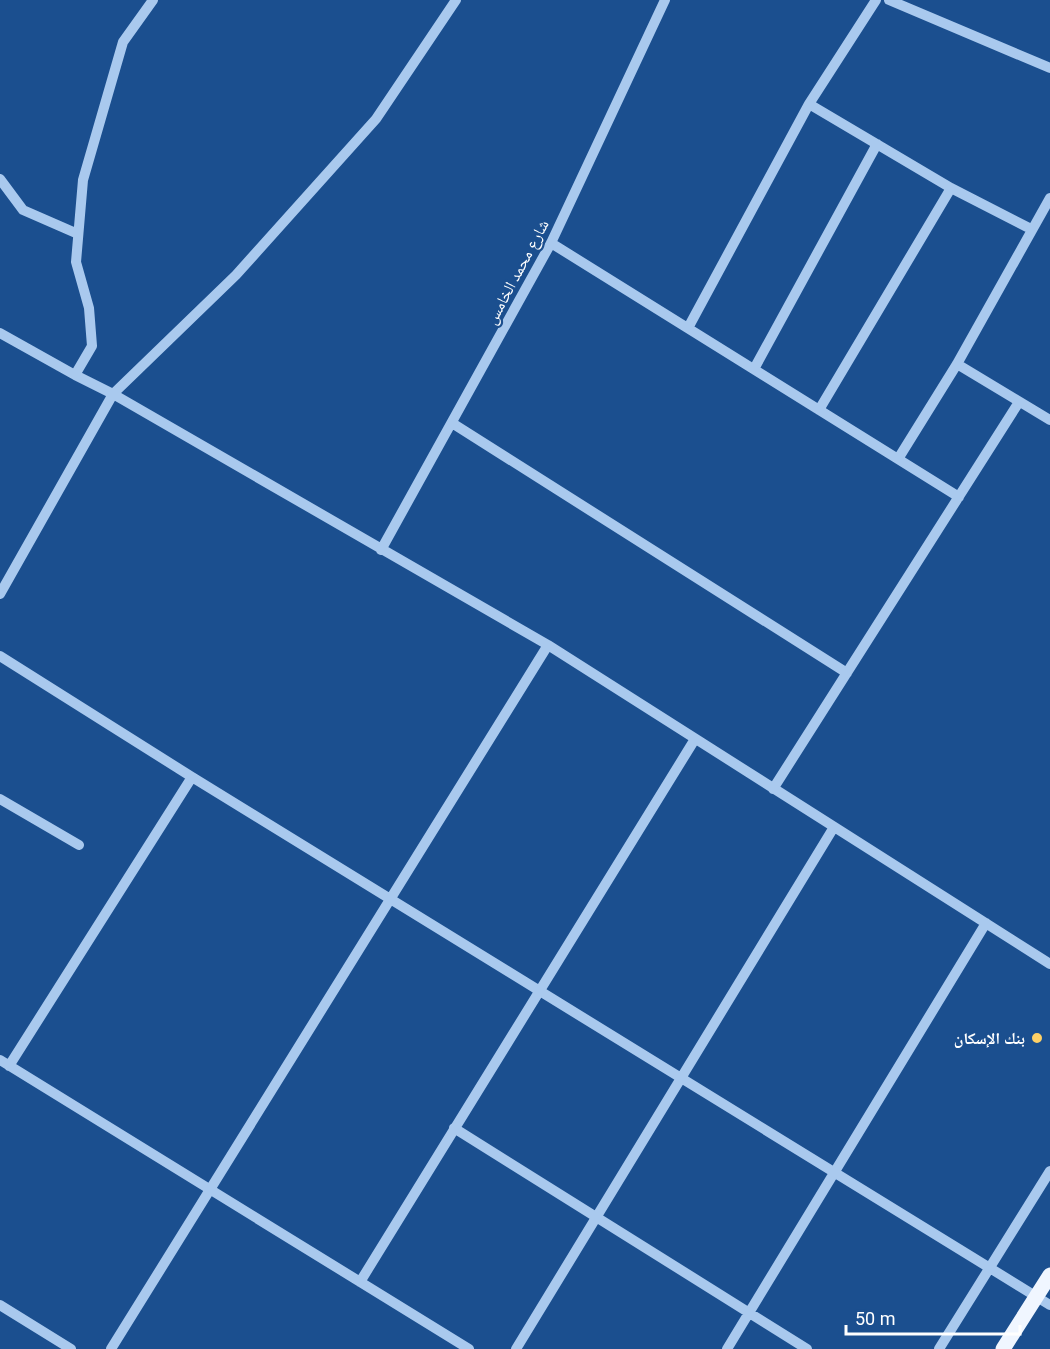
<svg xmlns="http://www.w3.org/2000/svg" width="1050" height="1349" viewBox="0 0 1050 1349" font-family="Roboto,'Noto Naskh Arabic',sans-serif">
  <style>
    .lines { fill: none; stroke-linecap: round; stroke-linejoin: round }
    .minor { stroke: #a9c9ee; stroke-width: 10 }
    .major { stroke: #f0f6ff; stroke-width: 15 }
    .poi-dot { fill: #ffd166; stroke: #1b4f8f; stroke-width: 2 }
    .labels { text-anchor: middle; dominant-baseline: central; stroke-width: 4.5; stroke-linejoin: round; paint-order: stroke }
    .street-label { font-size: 16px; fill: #fff; stroke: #1b4f8f }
    .poi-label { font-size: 16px; font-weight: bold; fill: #fff; stroke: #1b4f8f; text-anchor: end }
  </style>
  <rect width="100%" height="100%" fill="#1b4f8f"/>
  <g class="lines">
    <path class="minor" d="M889 0 1050 68
      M809 104 951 188 1031 229
      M0 179 23 210 78 234
      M551 243 959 497
      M688 328 809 104 876 0
      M0 333 75 375 113 394 548 645 1050 964
      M957 364 1050 420
      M754 369 877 144
      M75 375 92 346 89 308 76 262 83 180 123 42 153 0
      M819 410 951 188
      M452 423 847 673
      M898 459 957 364 1050 198
      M381 550 551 243 665 0
      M0 594 113 394 236 275 376 119 456 0
      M0 656 192 777 1050 1305
      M773 789 1019 402
      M0 799 79 845
      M0 1060 469 1349
      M9 1066 192 777
      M454 1128 807 1349
      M360 1282 695 739
      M0 1305 71 1349
      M111 1349 548 645
      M516 1349 834 827
      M727 1349 986 923
      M939 1349 1050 1171"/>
    <path class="major" d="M1003 1349 1050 1275"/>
  </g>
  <circle class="poi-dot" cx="1037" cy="1038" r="6"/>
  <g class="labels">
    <g class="street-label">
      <text transform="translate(517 272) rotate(-62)">شارع محمد الخامس</text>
    </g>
    <g class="poi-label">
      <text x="1025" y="1038">بنك الإسكان</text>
    </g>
  </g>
  <path d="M846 1325v9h174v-9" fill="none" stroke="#ffffff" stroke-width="3"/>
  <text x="855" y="1325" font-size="18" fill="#ffffff" stroke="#1b4f8f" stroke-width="4.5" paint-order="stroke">50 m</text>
</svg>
